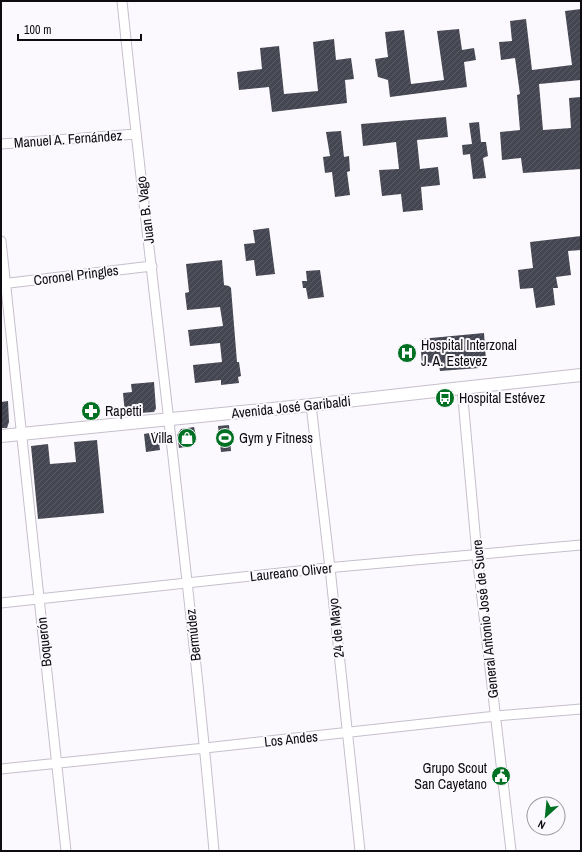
<svg xmlns="http://www.w3.org/2000/svg" width="582" height="852" viewBox="0 0 582 852" font-family="'Archivo Narrow',sans-serif">
  <style>
    .building { fill: url(#building-hatch) }
    .lines { fill: none; stroke-linecap: round; stroke-linejoin: round }
    .minor-casing { stroke: #c6bfcc; stroke-width: 11 }
    .secondary-casing { stroke: #c6bfcc; stroke-width: 14 }
    .minor { stroke: #fff; stroke-width: 9 }
    .secondary { stroke: #fff; stroke-width: 12 }
    .labels { text-anchor: middle; dominant-baseline: central; stroke-width: 4; stroke-linejoin: round; paint-order: stroke }
    .street-label { font-size: 14px; fill: #0e0c10; stroke: #fcf9fe }
    .poi-label { font-size: 14px; fill: #0e0c10; stroke: #fcf9fe; text-anchor: start }
  </style>
  <defs>
    <pattern id="building-hatch" width="6" height="6" patternUnits="userSpaceOnUse"><rect width="6" height="6" fill="#444651"/><path d="M-1 1l2-2M0 6l6-6M5 7l2-2" fill="none" stroke="#5b5c65"/></pattern>
  </defs>
  <rect width="100%" height="100%" fill="#fcf9fe"/>
  <path class="building" d="M581 9V80L539 84 543 130 571 128 569 98 581 97V169L523 173 521 158 502 160 500 132 520 130 517 95 520 94 515 58 501 60 499 42 512 41 510 21 526 19 532 70 572 65 565 11Z
    M459 29 462 50 474 48 476 60 464 62 467 87 390 97 388 80 378 77 375 59 388 57 385 32 404 30 411 84 444 80 437 31Z
    M334 39 336 60 351 58 354 79 345 80 347 103 272 112 269 87 239 90 237 72 262 69 260 48 279 46 284 94 318 91 313 42Z
    M446 117 448 137 417 140 420 169 438 167 440 185 421 187 423 210 403 212 401 194 382 196 379 170 399 169 396 142 363 146 361 124Z
    M479 122 481 142H486L488 156 483 158 486 178 473 179 470 154 463 155 462 145 472 144 469 123Z
    M341 131 344 157 349 156 350 171 347 172 350 195 335 197 332 172 325 173 323 157 330 156 326 132Z
    M269 228 275 274 256 276 254 260 246 261 244 244 255 243 253 230Z
    M581 236V250L568 251 571 275 556 277 558 288H553L555 305 536 308 533 288 520 289 518 270 533 268 530 242Z
    M222 260 224 285 229 286 231 288 237 362H239L241 376 238 377 239 383 221 385V380L195 383 193 365 222 362 220 343 190 346 188 330 223 326 220 307 187 310 185 293 189 292 186 264Z
    M320 270 324 297 308 299 306 288H303L302 281H307L306 271Z
    M484 333 486 360 479 361V368L440 371 439 365 432 366V363L422 364 420 339Z
    M154 382 156 409 155 410 154 412 125 414 123 393 132 392 131 384Z
    M8 401 9 422 7 428H1V402Z
    M97 405 99 417 85 418 84 407Z
    M229 425 231 451 221 452 218 426Z
    M194 427 197 440 190 441 191 446 179 448 177 435 181 429Z
    M155 432 158 435 160 450 146 452 144 434Z
    M97 440 104 513 38 519 31 446 48 444 50 464 76 462 74 442Z"/>
  <g class="lines">
    <defs>
      <path id="minor" d="M122 1C151 285 189 567 214 851
        M1 144 136 134
        M1 241 66 851
        M1 284 152 266
        M462 388 477 555 511 851
        M311 405 330 568 360 851
        M1 603 326 568 581 545
        M1 769 205 748 496 716 581 709"/>
      <path id="secondary" d="M1 436 311 405 462 388 581 375"/>
    </defs>
    <use href="#minor" class="minor-casing"/>
    <use href="#secondary" class="secondary-casing"/>
    <use href="#minor" class="minor"/>
    <use href="#secondary" class="secondary"/>
  </g>
  <defs>
    <symbol id="hospital-disc" viewBox="-11 -11 22 22"><circle r="9.5" fill="#007123" stroke="#fcf9fe"/><path d="M-5-5h3v3.5h4V-5h3V5h-3V1.5h-4V5h-3Z" fill="#fff"/></symbol>
    <symbol id="bus-disc" viewBox="-11 -11 22 22"><circle r="9.5" fill="#007123" stroke="#fcf9fe"/><path d="M-5-6H5V4H4V6H2V4H-2V6H-4V4H-5ZM-3.5-4V0h7V-4ZM-3.5 1.2v1.5H-2V1.2ZM2 1.2v1.5H3.5V1.2Z" fill="#fff"/></symbol>
    <symbol id="pharmacy-disc" viewBox="-11 -11 22 22"><circle r="9.5" fill="#007123" stroke="#fcf9fe"/><path d="M-2-6h4v4h4v4h-4v4h-4v-4h-4v-4h4Z" fill="#fff"/></symbol>
    <symbol id="shop-disc" viewBox="-11 -11 22 22"><circle r="9.5" fill="#007123" stroke="#fcf9fe"/><path d="M-5-2.5h2.3a2.7 3.5 0 0 1 5.4 0H5L5.5 6h-11ZM-1.5-2.5h3a1.5 2.3 0 0 0-3 0Z" fill="#fff"/></symbol>
    <symbol id="stadium-disc" viewBox="-11 -11 22 22"><circle r="9.5" fill="#007123" stroke="#fcf9fe"/><path d="M0-5a6.5 5 0 1 0 0 10a6.5 5 0 1 0 0-10ZM-3.5-1.8h7v3.6h-7Z" fill="#fff"/></symbol>
    <symbol id="civic-disc" viewBox="-11 -11 22 22"><circle r="9.5" fill="#007123" stroke="#fcf9fe"/><path d="M-.6-6.5H3V-4.5H.6V-3L4-1V1h2V6H-6V1h2V-1L-.6-3ZM-1.2 2.5V6h2.4V2.5Z" fill="#fff"/></symbol>
  </defs>
  <g fill-rule="evenodd">
    <use href="#hospital-disc" x="396" y="342" width="22" height="22"/>
    <use href="#bus-disc" x="434" y="387" width="22" height="22"/>
    <use href="#pharmacy-disc" x="80" y="400" width="22" height="22"/>
    <use href="#shop-disc" x="176" y="427" width="22" height="22"/>
    <use href="#stadium-disc" x="214" y="427" width="22" height="22"/>
    <use href="#civic-disc" x="490" y="765" width="22" height="22"/>
  </g>
  <g class="labels">
    <g class="street-label">
      <text transform="translate(68 139) rotate(-4)">Manuel A. Fernández</text>
      <text transform="translate(145 210) rotate(-97)">Juan B. Vago</text>
      <text transform="translate(76 275) rotate(-7)">Coronel Pringles</text>
      <text transform="translate(291 407) rotate(-6)">Avenida José Garibaldi</text>
      <text transform="translate(291 572) rotate(-6)">Laureano Oliver</text>
      <text transform="translate(485 619) rotate(-96)">General Antonio José de Sucre</text>
      <text transform="translate(336 628) rotate(-96)">24 de Mayo</text>
      <text transform="translate(193 635) rotate(-96)">Bermúdez</text>
      <text transform="translate(44 642) rotate(-96)">Boquerón</text>
      <text transform="translate(291 739) rotate(-6)">Los Andes</text>
    </g>
    <g class="poi-label">
      <text x="421" y="345">Hospital Interzonal<tspan x="421" dy="16">J. A. Estevez</tspan></text>
      <text x="459" y="398">Hospital Estévez</text>
      <text x="105" y="411">Rapetti</text>
      <text x="173" y="438" text-anchor="end">Villa</text>
      <text x="239" y="438">Gym y Fitness</text>
      <text x="487" y="768" text-anchor="end">Grupo Scout<tspan x="487" dy="16">San Cayetano</tspan></text>
    </g>
  </g>
  <rect width="582" height="852" fill="none" stroke="#0e0c10" stroke-width="4"/>
  <g transform="translate(546 816) rotate(207)"><circle r="19" fill="#fcf9fe" stroke="#9d9a9f"/>
  <path d="M0-3L7 15L0 10L-7 15Z" fill="#007123"/>
  <text y="-6" font-size="11" font-weight="bold" text-anchor="middle" fill="#0e0c10">N</text>
  </g>
  <path d="M18 34v6h123v-6" fill="none" stroke="#0e0c10" stroke-width="2"/>
  <text x="24" y="34" font-size="12" fill="#0e0c10" stroke="#fcf9fe" stroke-width="3" paint-order="stroke">100 m</text>
</svg>
